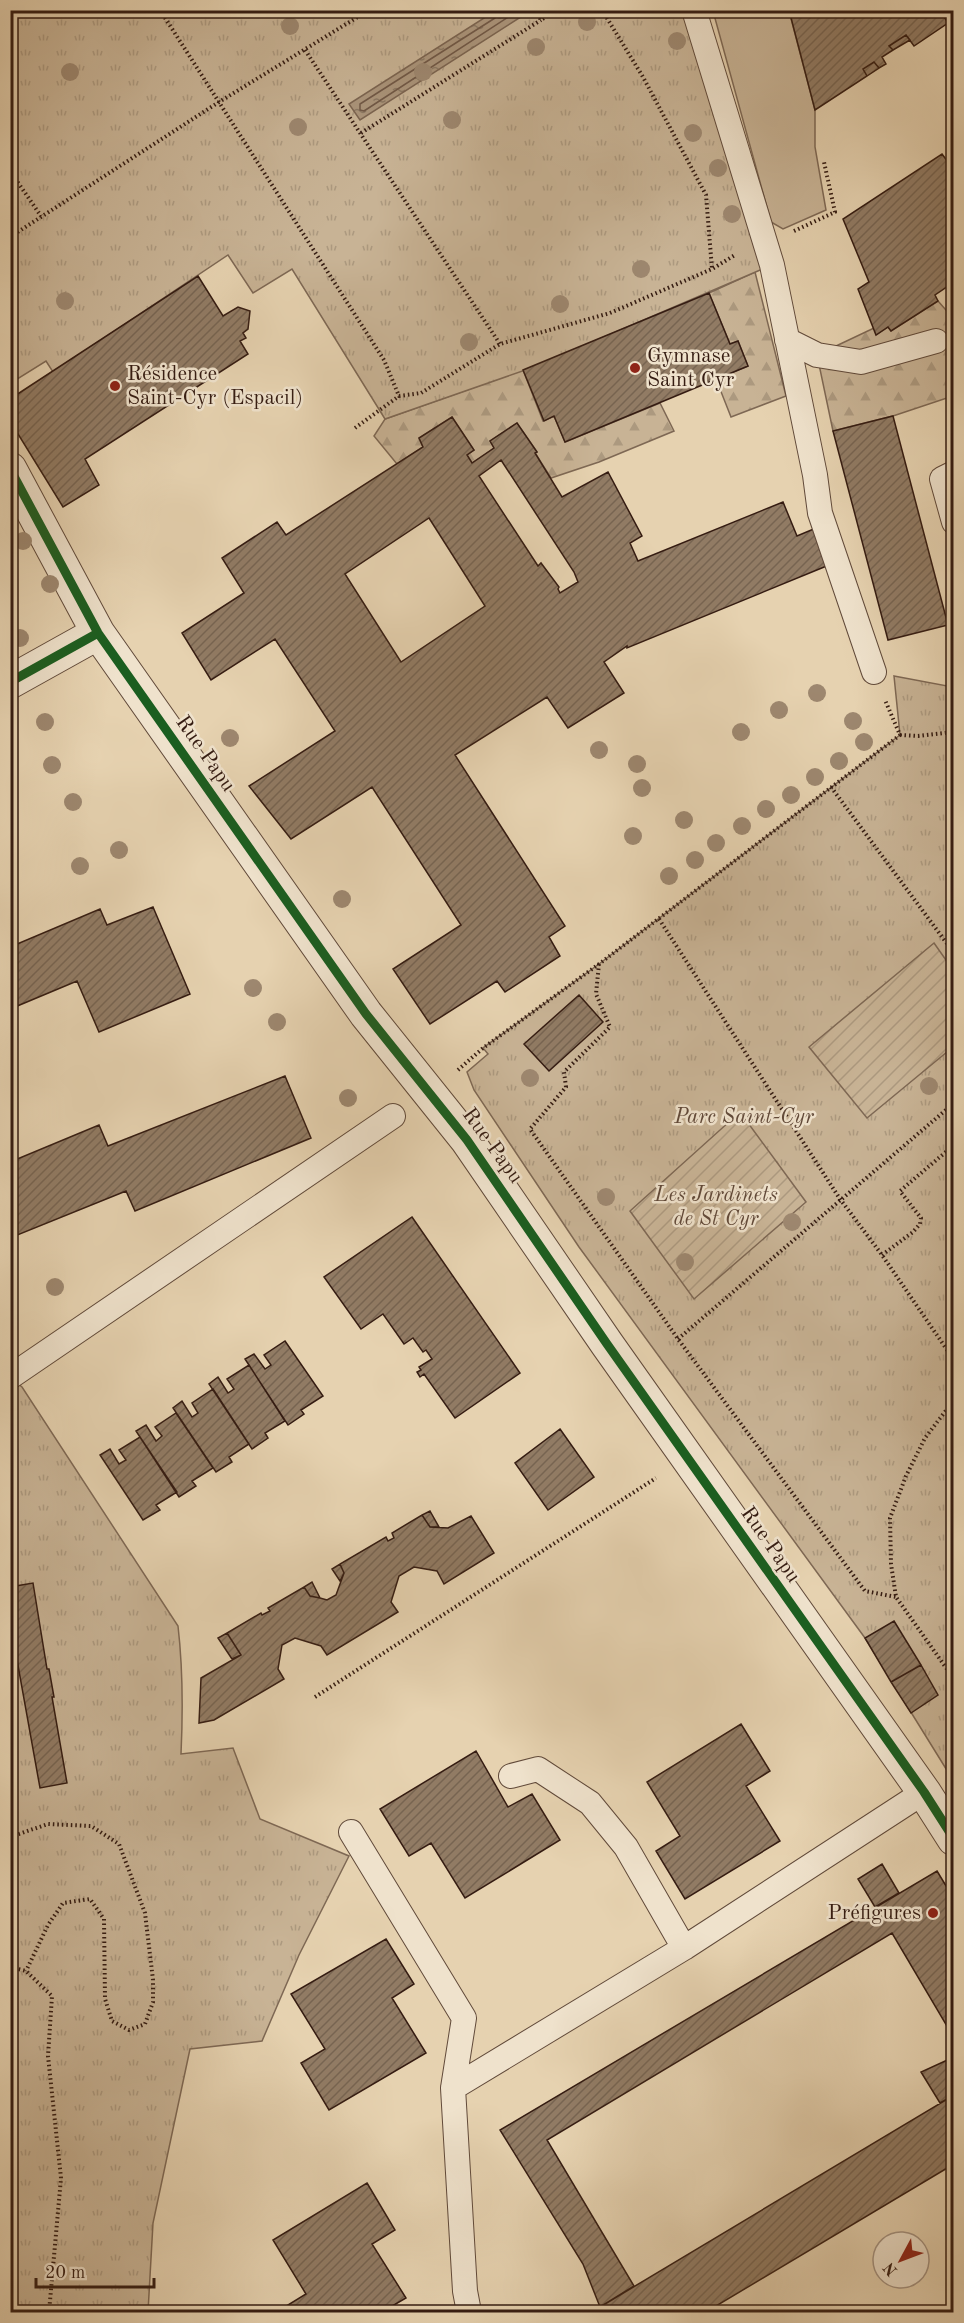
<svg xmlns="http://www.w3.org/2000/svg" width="964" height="2323" viewBox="0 0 964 2323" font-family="'Old Standard TT',serif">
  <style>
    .grass { fill: #c8b395; stroke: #7e6854; stroke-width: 1.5 }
    .forest { fill: url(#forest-firs); stroke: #7e6854; stroke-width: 1.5 }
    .park { fill: url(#park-tufts); stroke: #7e6854; stroke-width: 1.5 }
    .garden { fill: url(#garden-furrows); stroke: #7e6854; stroke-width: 1.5 }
    .water { fill: url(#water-ripples); stroke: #7b6450; stroke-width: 1.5 }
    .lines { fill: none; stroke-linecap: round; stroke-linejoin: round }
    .shore { stroke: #705846; stroke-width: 1.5 }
    .building { fill: url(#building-hatch); stroke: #351c12; stroke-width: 1.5; fill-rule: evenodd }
    .lane-casing { stroke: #614a3a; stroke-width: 26 }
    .street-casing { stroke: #614a3a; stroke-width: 35 }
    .path { stroke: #351c12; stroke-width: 4; stroke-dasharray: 1.5 3; stroke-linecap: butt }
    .lane { stroke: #efe2cc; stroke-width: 24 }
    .street { stroke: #efe2cc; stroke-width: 33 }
    .cycleway-casing { stroke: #efe2cc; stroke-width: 13 }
    .cycleway { stroke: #1b5e20; stroke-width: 9 }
    .tree { fill: #9d876f }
    .poi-dot { fill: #8f2418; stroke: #efe2cc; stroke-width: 2 }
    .labels { text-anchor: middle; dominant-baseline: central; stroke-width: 5; stroke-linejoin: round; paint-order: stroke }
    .poi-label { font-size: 21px; fill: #351c12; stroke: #efe2cc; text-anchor: start }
    .street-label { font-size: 21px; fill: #351c12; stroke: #efe2cc }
    .park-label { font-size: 21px; font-style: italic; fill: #614939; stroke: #efe2cc }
  </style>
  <defs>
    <pattern id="forest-firs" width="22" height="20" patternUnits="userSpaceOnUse" patternTransform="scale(1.5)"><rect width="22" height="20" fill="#c8b395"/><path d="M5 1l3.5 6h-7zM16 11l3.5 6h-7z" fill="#ac997f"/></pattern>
    <pattern id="park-tufts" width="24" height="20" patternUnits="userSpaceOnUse" patternTransform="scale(1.5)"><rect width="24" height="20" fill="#c8b395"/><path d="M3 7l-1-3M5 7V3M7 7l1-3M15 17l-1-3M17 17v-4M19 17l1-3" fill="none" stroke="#ac997f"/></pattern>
    <pattern id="garden-furrows" width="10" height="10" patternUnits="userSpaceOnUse" patternTransform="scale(1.5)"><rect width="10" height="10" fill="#c8b395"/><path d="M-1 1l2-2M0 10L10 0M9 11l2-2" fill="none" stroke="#ac997f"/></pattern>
    <pattern id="water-ripples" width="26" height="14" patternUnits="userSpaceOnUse" patternTransform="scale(1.5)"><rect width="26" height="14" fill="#aa947a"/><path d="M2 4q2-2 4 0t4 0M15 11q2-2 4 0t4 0" fill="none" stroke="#8b7863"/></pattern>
    <pattern id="building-hatch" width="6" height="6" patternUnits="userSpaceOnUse" patternTransform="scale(1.5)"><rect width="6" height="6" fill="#917b64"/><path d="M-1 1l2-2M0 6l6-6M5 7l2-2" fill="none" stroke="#776451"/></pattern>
  </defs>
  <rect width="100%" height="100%" fill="#e6d2b0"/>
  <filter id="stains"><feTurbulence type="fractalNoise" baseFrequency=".00333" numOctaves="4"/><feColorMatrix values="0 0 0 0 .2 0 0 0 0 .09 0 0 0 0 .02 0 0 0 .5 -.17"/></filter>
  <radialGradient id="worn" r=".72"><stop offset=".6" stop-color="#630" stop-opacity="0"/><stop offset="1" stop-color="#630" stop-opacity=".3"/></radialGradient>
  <path class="grass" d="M713 11H789L815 110V147L826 210 783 229 771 222Z"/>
  <path class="forest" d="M755 272 786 396 731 417 716 379 748 366 738 341 730 344 709 293Z
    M938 301 953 318V396L893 416 833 431 817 355 874 328 877 334 888 327 891 331Z
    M523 370 543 421 554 416 565 442 660 403 674 431 599 462 551 478 535 453 537 452 517 423 490 441 494 448 472 463 467 455 474 450 452 417 419 438 423 447 397 464 374 436 385 419Z"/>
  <path class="park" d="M11 11H694L772 265 534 367 385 419 292 269 253 293 228 255 53 372 46 361 11 383Z
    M894 676 953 687V1770L948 1772 865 1638 579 1247 474 1090 467 1072 488 1054 483 1048 599 964 900 735Z
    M10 1377 22 1387 178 1626C183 1669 183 1711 181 1754L233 1748 260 1819 349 1856 299 1955 262 2041 190 2049 153 2223 148 2312H11Z"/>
  <path class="garden" d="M934 943 953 970V1047L867 1118 809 1047Z
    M740 1112 806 1202 694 1299 630 1211Z"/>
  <path class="water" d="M495 11H525L527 13 360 120 349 104Z"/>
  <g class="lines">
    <path class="shore" d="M498 10 495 18 360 104V110L364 111 519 10"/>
  </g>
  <path class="building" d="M789 10H940L948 23 914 46 906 35 889 46 893 50 882 57 886 64 879 68 874 62 863 69 867 76 815 110Z
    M906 35 910 40 893 50 889 46Z
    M874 62 879 68 867 76 863 69Z
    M942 154 948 162 954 159V282L935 295 938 301 891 331 888 327 876 335 858 289 869 282 843 219Z
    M198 276 223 316 238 307 250 311 248 329 243 333 246 338 240 341 248 354 85 459 99 485 63 507 10 421V399Z
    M709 293 730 344 738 341 748 366 565 442 554 416 544 421 523 370Z
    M893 416 948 625 888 640 833 431Z
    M452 417 474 450 467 455 472 463 494 448 490 441 517 423 537 452 535 453 562 497 608 472 642 536 630 543 638 561 783 502 797 536 816 528 829 565 627 648V646L604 662 624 693 568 728 547 697 455 755 565 926 549 937 560 956 505 992 497 981 430 1024 393 969 461 925 372 787 291 839 249 786 335 731 275 639 211 680 182 633 244 593 222 558 277 522 286 535 423 447 419 438ZM501 460 574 572 578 582 560 593 558 589 559 587 541 563 538 566 479 476ZM429 518 485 606 401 662 345 574Z
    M153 907 190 994 99 1032 77 981 10 1009V947L100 909 107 925Z
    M579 995 603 1022 549 1071 524 1044Z
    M285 1076 311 1138 135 1211 126 1191 10 1238V1162L99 1125 108 1146Z
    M412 1217 520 1373 455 1418 424 1374 420 1377 417 1372 421 1370 419 1367 432 1359 426 1350 423 1352 413 1338 404 1344 383 1314 361 1329 324 1277Z
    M285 1341 323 1396 301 1410 304 1414 288 1425 245 1359 254 1354 265 1369 271 1365 264 1355Z
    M249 1365 285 1421 265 1433 268 1438 252 1449 209 1384 218 1377 228 1393 234 1389 227 1379Z
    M213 1389 249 1444 229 1457 232 1462 216 1472 173 1408 182 1401 192 1417 198 1413 192 1403Z
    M176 1413 213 1468 192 1481 196 1486 179 1497 136 1431 146 1425 156 1441 162 1436 155 1427Z
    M560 1429 594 1477 548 1510 515 1463Z
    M140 1437 177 1492 156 1505 160 1510 143 1520 100 1455 110 1449 119 1464 126 1460 119 1450Z
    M430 1511 439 1527H430L422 1515Z
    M422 1515 430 1527 448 1528 471 1516 494 1553 444 1584 437 1571 414 1567 399 1576 391 1602 398 1612 327 1655 321 1646 295 1638 282 1645 278 1669 284 1679 214 1720 199 1723 201 1678 241 1655 227 1633 261 1613 262 1615 270 1611 268 1608 304 1587 310 1596 320 1598 327 1600 336 1595 344 1573 340 1564 386 1537 388 1541 394 1538 392 1533Z
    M340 1564 344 1573 340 1581 332 1569Z
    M312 1582 320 1598 310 1596 304 1587Z
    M33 1583 47 1669H49L54 1697H52L67 1783 40 1788 10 1621V1587Z
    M894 1621 921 1665 891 1682 865 1638Z
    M227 1633 241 1655 232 1659 218 1638Z
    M921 1665 938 1695 911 1713 891 1682Z
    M741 1724 770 1771 746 1786 780 1841 685 1899 656 1851 680 1836 647 1782Z
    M476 1751 508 1807 532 1794 560 1840 465 1898 431 1843 409 1856 380 1809Z
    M882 1864 899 1893 875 1907 858 1879Z
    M937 1871 954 1899V2038L892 1933 547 2140 634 2286 600 2307 583 2264 500 2130Z
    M386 1939 414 1984 392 1998 426 2053 329 2110 301 2063 325 2049 291 1994Z
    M954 2057V2095L940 2103 921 2072Z
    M954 2095V2164L706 2312H602L600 2307Z
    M367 2183 395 2230 372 2244 406 2298 382 2312H285L283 2308 306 2294 273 2240Z"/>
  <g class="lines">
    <defs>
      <path id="lane" d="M694 10 772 265 815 475 820 513 874 672
        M787 340 817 355 861 362 936 341
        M954 473 942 479 954 522
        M10 1377 393 1116
        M511 1776 538 1769 590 1803 626 1847 684 1948
        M351 1832 464 2018 453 2088
        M469 2312 465 2291 453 2088 684 1948 924 1792"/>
      <path id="street" d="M10 469 98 633 366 1014 467 1140 607 1344 924 1792 954 1839
        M10 682 98 633"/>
    </defs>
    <use href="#lane" class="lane-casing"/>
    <use href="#street" class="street-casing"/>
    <path class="path" d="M160 10 384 360 399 396 421 393 500 344 610 313 712 269 735 255
      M535 10 541 20 556 10
      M602 10 643 77 706 195 712 269
      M305 50 500 344
      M361 133 541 20
      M10 171 41 216
      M794 231 835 212 824 162
      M10 237 219 102 369 10
      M355 428 399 396
      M900 735 918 736 954 732
      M831 787 954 953
      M659 919 840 1199 882 1255 954 1360
      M599 964 596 994 610 1027 564 1072 566 1087 530 1129 678 1339 865 1591 896 1597
      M458 1070 483 1048 599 964 900 735 885 700
      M882 1255 913 1232 920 1224 921 1218 900 1191 954 1145
      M678 1339 954 1103
      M954 1400 925 1438 906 1476 890 1518 891 1564 896 1597 954 1679
      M315 1697 656 1478
      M10 1837 48 1824 91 1826 119 1844 145 1913 153 1980V2002L145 2024 129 2030 112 2021 105 1999 104 1919 90 1899 63 1903 48 1925 26 1971
      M10 1967 26 1971 52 1996 48 2056 61 2178 49 2312"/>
    <use href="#lane" class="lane"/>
    <use href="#street" class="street"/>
    <defs>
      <path id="cycleway" d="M10 469 98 633 366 1014 467 1140 607 1344 924 1792 954 1839
        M10 682 98 633"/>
    </defs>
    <use href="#cycleway" class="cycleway-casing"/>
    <use href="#cycleway" class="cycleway"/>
  </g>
  <g class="tree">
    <circle cx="587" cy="22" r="9"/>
    <circle cx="290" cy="26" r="9"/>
    <circle cx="677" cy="41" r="9"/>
    <circle cx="536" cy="47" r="9"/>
    <circle cx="70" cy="72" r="9"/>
    <circle cx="423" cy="72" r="9"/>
    <circle cx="452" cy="120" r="9"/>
    <circle cx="298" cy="127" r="9"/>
    <circle cx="693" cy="133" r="9"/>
    <circle cx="718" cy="168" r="9"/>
    <circle cx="732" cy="214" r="9"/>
    <circle cx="641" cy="269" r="9"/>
    <circle cx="65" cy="301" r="9"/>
    <circle cx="560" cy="304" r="9"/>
    <circle cx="469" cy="342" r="9"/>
    <circle cx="23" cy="541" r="9"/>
    <circle cx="50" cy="584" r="9"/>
    <circle cx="20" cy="638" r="9"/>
    <circle cx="817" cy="693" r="9"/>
    <circle cx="779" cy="710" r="9"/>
    <circle cx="853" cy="721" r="9"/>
    <circle cx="45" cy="722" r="9"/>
    <circle cx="741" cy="732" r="9"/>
    <circle cx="230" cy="738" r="9"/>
    <circle cx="864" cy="742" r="9"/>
    <circle cx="599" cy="750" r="9"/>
    <circle cx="839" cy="761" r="9"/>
    <circle cx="637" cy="764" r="9"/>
    <circle cx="52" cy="765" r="9"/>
    <circle cx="815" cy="777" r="9"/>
    <circle cx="642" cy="788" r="9"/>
    <circle cx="791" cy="795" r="9"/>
    <circle cx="73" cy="802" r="9"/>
    <circle cx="766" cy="809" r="9"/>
    <circle cx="684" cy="820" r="9"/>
    <circle cx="742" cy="826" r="9"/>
    <circle cx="633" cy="836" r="9"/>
    <circle cx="716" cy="843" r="9"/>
    <circle cx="119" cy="850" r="9"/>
    <circle cx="695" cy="860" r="9"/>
    <circle cx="80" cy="866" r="9"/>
    <circle cx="669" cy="876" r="9"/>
    <circle cx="342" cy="899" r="9"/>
    <circle cx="253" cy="988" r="9"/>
    <circle cx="277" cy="1022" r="9"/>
    <circle cx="530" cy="1078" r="9"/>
    <circle cx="929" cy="1086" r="9"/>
    <circle cx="348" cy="1098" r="9"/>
    <circle cx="606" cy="1197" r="9"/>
    <circle cx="792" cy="1222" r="9"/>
    <circle cx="685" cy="1262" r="9"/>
    <circle cx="55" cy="1287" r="9"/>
  </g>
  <g class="poi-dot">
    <circle cx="635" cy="368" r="6"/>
    <circle cx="115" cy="386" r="6"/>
    <circle cx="933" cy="1913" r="6"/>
  </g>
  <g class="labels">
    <g class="poi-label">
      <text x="647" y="356">Gymnase<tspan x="647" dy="24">Saint Cyr</tspan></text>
      <text x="127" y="374">Résidence<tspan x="127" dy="24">Saint-Cyr (Espacil)</tspan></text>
      <text x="921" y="1913" text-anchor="end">Préfigures</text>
    </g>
    <g class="street-label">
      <text transform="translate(205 754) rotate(55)">Rue Papu</text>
      <text transform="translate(492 1146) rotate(54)">Rue Papu</text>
      <text transform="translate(770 1545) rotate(55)">Rue Papu</text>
    </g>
    <g class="park-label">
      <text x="744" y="1117">Parc Saint-Cyr</text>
      <text x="716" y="1195">Les Jardinets<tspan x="716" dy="24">de St Cyr</tspan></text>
    </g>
  </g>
  <rect width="964" height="2323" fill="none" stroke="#e6d2b0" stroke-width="36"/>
  <rect x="12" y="12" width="940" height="2299" fill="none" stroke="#351c12" stroke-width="3"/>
  <rect x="18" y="18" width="928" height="2287" fill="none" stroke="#351c12" stroke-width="1.5"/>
  <g transform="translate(901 2260) rotate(229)"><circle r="28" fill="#efe2cc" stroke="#a59382" stroke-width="1.5"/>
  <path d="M0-4.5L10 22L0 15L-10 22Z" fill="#8f2418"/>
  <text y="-9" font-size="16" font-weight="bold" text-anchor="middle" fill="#351c12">N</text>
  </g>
  <path d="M36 2278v9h118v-9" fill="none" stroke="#351c12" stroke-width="3"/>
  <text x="45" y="2278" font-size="18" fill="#351c12" stroke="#efe2cc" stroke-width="4.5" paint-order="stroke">20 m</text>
  <rect width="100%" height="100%" filter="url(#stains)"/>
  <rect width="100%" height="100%" fill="url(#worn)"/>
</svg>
